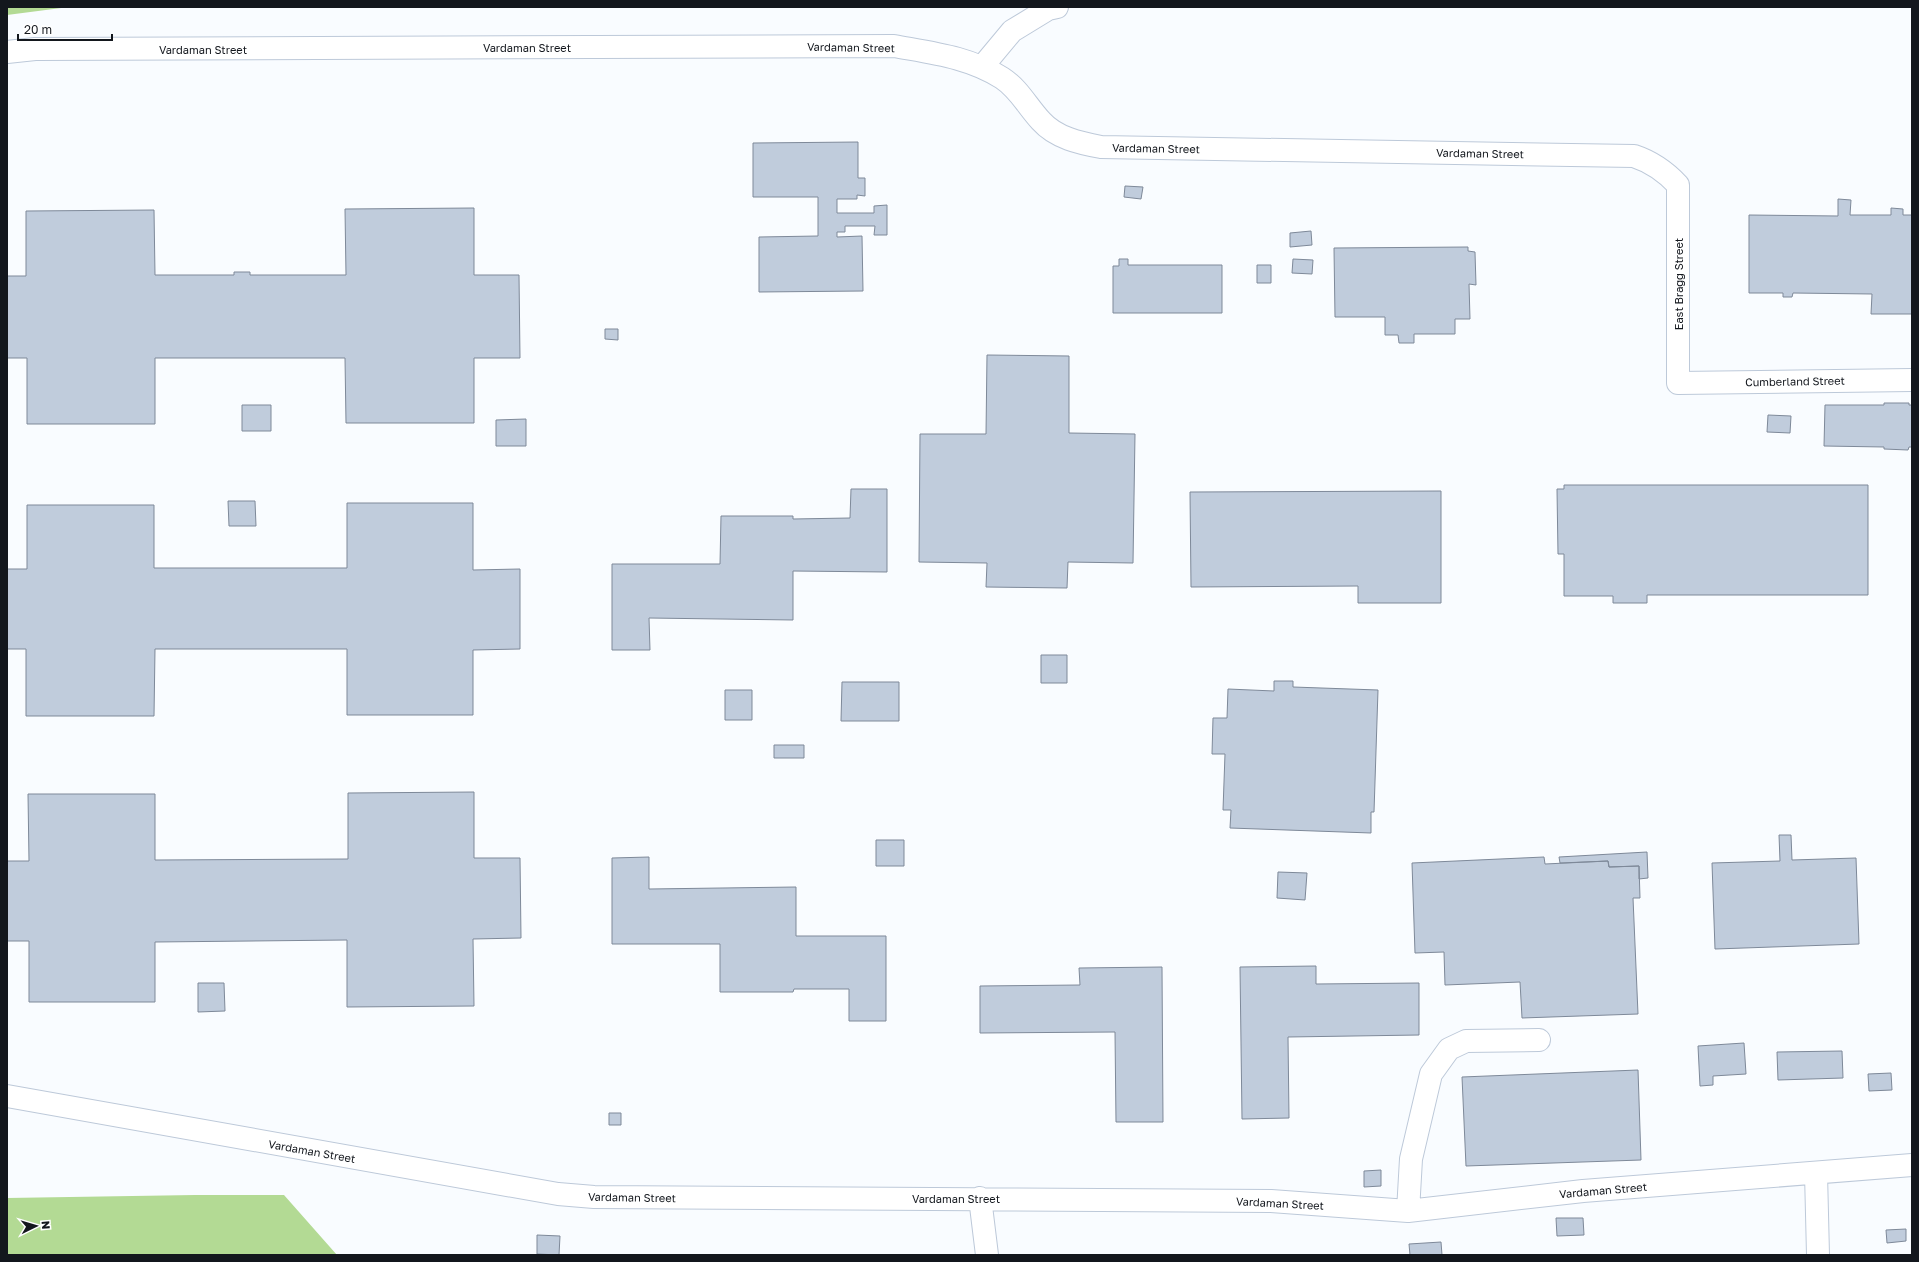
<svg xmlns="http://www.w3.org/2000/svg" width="1919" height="1262" viewBox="0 0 1919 1262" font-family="'Golos Text',sans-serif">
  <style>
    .forest { fill: #b3da94 }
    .building { fill: #c0ccdc; stroke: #7e8999 }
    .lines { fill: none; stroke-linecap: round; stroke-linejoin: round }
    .minor-casing { stroke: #bdc9d9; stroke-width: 24 }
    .minor { stroke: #fff; stroke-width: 22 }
    .labels { text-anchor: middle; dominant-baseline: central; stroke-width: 3; stroke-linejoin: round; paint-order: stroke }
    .street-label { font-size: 11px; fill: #13171d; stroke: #fff }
  </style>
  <rect width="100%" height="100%" fill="#f9fcff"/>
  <path class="forest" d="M7 7H69L7 15Z
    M195 1195H284L337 1255H7V1198Z"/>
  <path class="building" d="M858 142V178H865V196L857 195V199H837V213H874V206L887 205V235H874L875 226H845V232H837V237L862 236 863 291 759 292V237L818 236V197H753V143Z
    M1125 186 1143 187 1141 199 1124 197Z
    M1838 199 1851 200 1850 215H1891V208L1903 209V215H1912V314H1871L1872 294 1793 293 1792 297H1783V293H1749V215L1838 216Z
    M474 208V275H519L520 358H474V423H346L345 358H155V424H27V358H7V276H26V211L154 210 155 275H234V272H250V275H346L345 209Z
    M1311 231 1312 245 1290 247V233Z
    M1468 247V251L1475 252 1476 285 1469 284 1470 319H1455V334H1414V343H1399L1398 335H1385V317H1335L1334 248Z
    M1119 259H1128V265H1222V313H1113V266H1119Z
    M1293 259 1313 260 1312 274 1292 273Z
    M1257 265H1271V283H1257Z
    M605 329H618V340L605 339Z
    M987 355 1069 356V433L1135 434 1133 563 1068 562 1067 588 986 587 987 563 919 562 920 434H986Z
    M1884 403H1909V405H1912V447H1909L1908 450 1884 449V447L1824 446 1825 405H1884Z
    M242 405H271V431H242Z
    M1768 415 1791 416 1790 433 1767 432Z
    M526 419V446H496V420Z
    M1564 485H1868V595H1647V603H1613V596H1564V554H1558L1557 489H1564Z
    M851 489H887V572L793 571V620L649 618 650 650H612V564H720L721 516H793V519L850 518Z
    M1441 491V603H1358V586L1191 587 1190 492Z
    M228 501H255L256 526H229Z
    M347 503H473V570L520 569V649L473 650V715H347V649H155L154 716H26V649H7V569H27V505H154V568H347Z
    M1041 655H1067V683H1041Z
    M1274 681H1293V687L1378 690 1374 812H1371V833L1230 828 1231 810H1223L1225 754H1212L1213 718H1227L1228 689 1274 691Z
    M842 682H899V721H841Z
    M725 690H752V720H725Z
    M774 745H804V758H774Z
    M474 792V858H520L521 938 473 939 474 1006 347 1007V940L155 942V1002H29V941H7V861H29L28 794H155V860L348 859V793Z
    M1779 835H1791L1792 860 1856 858 1859 944 1715 949 1712 863 1780 861Z
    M876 840H904V866H876Z
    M1647 852 1648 878 1639 879V866L1609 867 1608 861 1560 863 1559 857Z
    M649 857V889L796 887V936H886V1021H849V989H794L793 992H720V944H612V858Z
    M1544 857 1545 864 1608 861 1609 867 1639 866 1640 898H1633L1638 1014 1522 1018 1520 982 1445 985 1444 952 1415 953 1412 863Z
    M1278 872 1307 873 1305 900 1277 898Z
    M1316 966V984L1419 983V1035L1288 1037 1289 1118 1242 1119 1240 967Z
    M1162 967 1163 1122H1116L1115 1032 980 1033V986L1080 985 1079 968Z
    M198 983H224L225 1011 198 1012Z
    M1744 1043 1746 1074 1713 1076V1085L1700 1086 1698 1046Z
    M1842 1051 1843 1078 1778 1080 1777 1052Z
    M1638 1070 1641 1160 1466 1166 1462 1077Z
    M1891 1073 1892 1090 1869 1091 1868 1074Z
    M609 1113H621V1125H609Z
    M1381 1170V1186L1364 1187V1171Z
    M1556 1218H1583L1584 1235 1557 1236Z
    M1906 1229V1241L1887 1243 1886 1230Z
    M537 1235 560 1236 559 1255 537 1254Z
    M1441 1242 1442 1255H1410L1409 1244Z"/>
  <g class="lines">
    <defs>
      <path id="minor" d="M7 52 35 49 894 46C932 53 969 57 1002 78 1019 89 1027 106 1041 121 1056 138 1080 143 1101 147L1634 156C1652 162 1665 171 1678 185V383L1912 380
        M982 67 1012 31 1048 9 1057 7
        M7 1096 558 1194 594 1197 1271 1201 1408 1211 1583 1191 1912 1165
        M1816 1173 1818 1255
        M980 1198 987 1255
        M1408 1211 1411 1159 1431 1074 1449 1049 1466 1041 1539 1040"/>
    </defs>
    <use href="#minor" class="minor-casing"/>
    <use href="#minor" class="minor"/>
  </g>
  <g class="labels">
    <g class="street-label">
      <text x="527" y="47">Vardaman Street</text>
      <text transform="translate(851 47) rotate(1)">Vardaman Street</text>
      <text x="203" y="49">Vardaman Street</text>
      <text transform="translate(1156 148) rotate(1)">Vardaman Street</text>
      <text transform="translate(1480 153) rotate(1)">Vardaman Street</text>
      <text transform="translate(1678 284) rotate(-90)">East Bragg Street</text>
      <text transform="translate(1795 381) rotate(-1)">Cumberland Street</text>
      <text transform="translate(312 1151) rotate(10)">Vardaman Street</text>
      <text transform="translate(1603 1190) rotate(-5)">Vardaman Street</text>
      <text transform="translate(632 1197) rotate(1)">Vardaman Street</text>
      <text x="956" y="1198">Vardaman Street</text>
      <text transform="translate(1280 1203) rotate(3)">Vardaman Street</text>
    </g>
  </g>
  <rect width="1919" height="1262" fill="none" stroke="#13171d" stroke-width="16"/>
  <g transform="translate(36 1226) rotate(85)" stroke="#ffffff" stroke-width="3" paint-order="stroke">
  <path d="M0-3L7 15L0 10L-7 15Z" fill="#13171d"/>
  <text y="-6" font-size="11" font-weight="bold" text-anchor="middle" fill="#13171d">N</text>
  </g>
  <path d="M18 34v6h94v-6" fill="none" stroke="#13171d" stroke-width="2"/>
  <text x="24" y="34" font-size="12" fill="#13171d" stroke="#ffffff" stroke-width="3" paint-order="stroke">20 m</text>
</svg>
